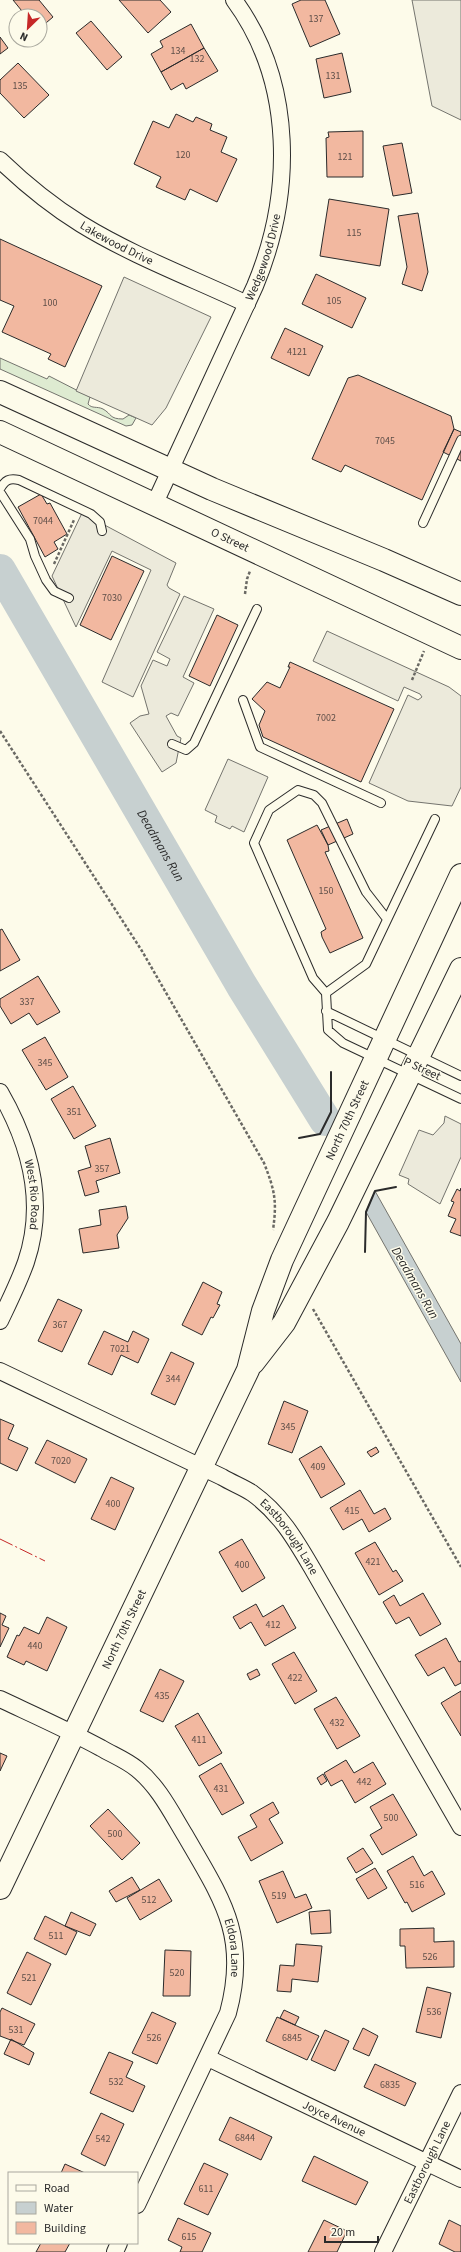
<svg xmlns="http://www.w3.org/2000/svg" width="461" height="2252" viewBox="0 0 461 2252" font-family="'Source Sans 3',sans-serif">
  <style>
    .green { fill: #deebd1; stroke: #74746e }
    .parking { fill: #eceadb; stroke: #74746e }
    .water { fill: #c7d0d0; stroke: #74746e }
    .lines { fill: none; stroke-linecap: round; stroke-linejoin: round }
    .river { stroke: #c7d0d0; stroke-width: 32 }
    .building { fill: #f2b8a0; stroke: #2b2b2b }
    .service-casing { stroke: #2b2b2b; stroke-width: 10 }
    .minor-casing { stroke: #2b2b2b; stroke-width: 18 }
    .secondary-casing { stroke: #2b2b2b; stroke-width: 24 }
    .primary-casing { stroke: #2b2b2b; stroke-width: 24 }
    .path { stroke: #6a6964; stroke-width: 2.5; stroke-dasharray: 3 2; stroke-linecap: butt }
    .service { stroke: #fdfbea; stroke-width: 8 }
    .minor { stroke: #fdfbea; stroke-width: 16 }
    .secondary { stroke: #fdfbea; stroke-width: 22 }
    .primary { stroke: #fdfbea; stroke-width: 22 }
    .wall { stroke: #2b2b2b; stroke-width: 2 }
    .power { stroke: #c62828; stroke-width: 1; stroke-dasharray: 14 3 2 3; stroke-linecap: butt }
    .labels { text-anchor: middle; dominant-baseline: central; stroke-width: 3; stroke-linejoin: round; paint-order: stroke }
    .number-label { font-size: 10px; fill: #5d4e48 }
    .street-label { font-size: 12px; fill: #2b2b2b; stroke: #fdfbea }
    .water-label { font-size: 13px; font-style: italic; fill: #2b2b2b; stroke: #fdfbea }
  </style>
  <rect width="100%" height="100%" fill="#fdfbea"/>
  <path class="green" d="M0 358 47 379 49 376 90 397 88 404C92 409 97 406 103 409 112 414 109 419 123 419L129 415 136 418 132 425 126 426 0 369Z"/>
  <path class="parking" d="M412 0H461V120L432 106Z
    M124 277 211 317 166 408 152 425 76 391Z
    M82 513 176 563 167 585 169 588 180 594 133 697 102 682 151 570 112 551 76 627 52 576Z
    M184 596 214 609 183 677 194 683 178 716 171 713 166 716 177 736 181 738 176 763 162 772 130 723 140 716 149 714 141 686 153 660 167 666 170 659 157 652Z
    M327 631 449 687 461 696V787L452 806 408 801 369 783 408 695 418 700 422 697 420 694 404 687 398 701 313 661Z
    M228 759 268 777 244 832 232 826 230 829 215 822 217 816 205 810Z
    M445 1116 461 1124V1157L440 1204 408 1184 409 1179 399 1175 419 1130 433 1135 444 1123Z"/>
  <path class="water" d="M375 1191 461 1344V1382L366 1212Z"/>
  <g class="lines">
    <path class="river" id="s1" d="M0 570 242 986 325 1120"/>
  </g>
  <path class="building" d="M13 0H39L53 17 40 28V16H26Z
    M119 0H160L171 12 148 33Z
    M301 0H325L340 34 310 47 292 4Z
    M91 21 122 57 107 70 76 33Z
    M191 24 204 48 161 72 151 54 163 47 160 41Z
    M0 37 8 48 0 54Z
    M204 48 218 71 186 89 183 83 171 90 161 72Z
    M342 53 351 92 324 98 316 59Z
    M18 63 49 95 24 118 0 93V80Z
    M176 114 193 122 196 117 212 124 210 130 227 137 221 152 237 159 217 202 190 189 185 200 156 187 161 177 134 164 153 121 169 128Z
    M363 131V177H327L326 138 329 137 328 132Z
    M402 143 412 193 393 196 383 146Z
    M329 199 389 209 380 266 320 256Z
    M418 213 428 272 422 291 402 284 407 267 398 216Z
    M0 239 102 286 65 367 48 359 51 354 2 332 14 306 0 300Z
    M316 274 366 298 352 328 302 304Z
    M285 328 323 346 309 376 271 358Z
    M358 375 451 416 454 429 422 500 345 465 341 472 312 459 348 378Z
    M454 429 461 432V461L443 452Z
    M41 494 47 504 50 503 67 534 54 542 58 549 45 557 18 507Z
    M112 556 144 571 111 640 80 625Z
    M217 615 238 625 210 686 189 676Z
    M290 662 394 709 361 782 263 737 259 725 265 711 252 699 267 682 280 688 290 667H288Z
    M347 819 353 834 328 845 321 830Z
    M317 825 328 845 329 851 325 852 363 938 330 953 322 937 321 932 326 929 287 840Z
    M2 929 20 960 0 971V930Z
    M38 976 60 1012 37 1025 29 1013 11 1024 0 1006V999Z
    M45 1037 68 1077 46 1090 22 1050Z
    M73 1086 96 1126 74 1139 51 1099Z
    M110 1138 120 1173 96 1181 99 1192 85 1196 78 1171 91 1167 85 1146Z
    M461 1188V1236L450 1232 456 1219 448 1216 454 1202 451 1201 457 1189 460 1191Z
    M126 1206 128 1218 117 1235 119 1248 83 1253 79 1229 101 1225 99 1210Z
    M203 1282 222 1292 217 1304 220 1305 213 1318 211 1317 202 1335 182 1325Z
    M58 1299 82 1310 62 1352 38 1341Z
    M104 1331 128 1342 133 1331 149 1339 138 1363 121 1355 112 1375 88 1364Z
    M171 1352 194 1363 175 1405 151 1394Z
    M284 1401 308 1411 292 1453 268 1444Z
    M0 1419 14 1425 8 1439 28 1448 17 1471 0 1463Z
    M47 1440 87 1459 75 1483 35 1463Z
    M321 1446 345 1484 321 1498 299 1459Z
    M376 1447 379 1452 371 1457 367 1452Z
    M111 1477 134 1488 115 1530 91 1519Z
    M360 1490 374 1514 385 1508 391 1519 369 1532 362 1519 343 1530 330 1508Z
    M242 1539 265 1578 242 1592 219 1552Z
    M375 1542 393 1572 396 1570 403 1581 379 1595 355 1553Z
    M423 1593 441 1624 420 1636 409 1617 396 1624 383 1602 394 1595 400 1606Z
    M256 1604 263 1617 283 1605 296 1628 265 1646 251 1622 240 1629 233 1617Z
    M0 1613 6 1616 2 1625 9 1628 0 1647Z
    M47 1617 67 1627 47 1671 26 1661 24 1665 7 1657 17 1635 19 1636 24 1627 39 1634Z
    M446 1638 459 1662 461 1661V1683L455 1686 444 1667 428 1676 415 1655Z
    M294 1652 317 1691 295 1704 272 1664Z
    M160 1669 184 1681 163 1722 140 1711Z
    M257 1669 260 1675 250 1680 247 1674Z
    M461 1691V1736L441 1703Z
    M336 1697 360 1736 337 1749 314 1709Z
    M198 1713 222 1753 199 1766 175 1726Z
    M0 1753 7 1756 0 1771Z
    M346 1760 354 1773 373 1762 386 1784 355 1803 342 1780 331 1786 324 1773Z
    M221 1763 244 1803 222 1815 199 1776Z
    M323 1774 327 1781 321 1785 317 1778Z
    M393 1794 417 1835 382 1855 370 1835 382 1828 370 1807Z
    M273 1802 279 1813 269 1819 283 1843 251 1861 238 1837 257 1827 250 1815Z
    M108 1809 140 1843 122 1860 90 1826Z
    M363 1848 373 1863 356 1873 347 1858Z
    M413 1856 424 1876 432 1871 445 1894 412 1912 407 1902 405 1903 387 1871Z
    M375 1868 387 1888 368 1899 356 1879Z
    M283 1871 295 1898 306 1894 312 1908 277 1923 259 1881Z
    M132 1877 140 1890 116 1902 109 1891Z
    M159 1879 172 1901 140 1920 127 1898Z
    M330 1910 331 1933 311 1934 309 1912Z
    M71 1912 96 1924 90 1936 65 1926Z
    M45 1916 77 1932 66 1955 34 1939Z
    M434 1928V1942L454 1941V1967L406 1968 405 1946H400V1929Z
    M296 1944 322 1946 318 1982 292 1979 291 1992 277 1991 280 1965 294 1966Z
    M165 1950 191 1951 190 1996H163Z
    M27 1952 51 1964 31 2005 7 1993Z
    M427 1987 451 1993 441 2038 416 2032Z
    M2 2008 35 2024 24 2045 0 2036V2012Z
    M284 2010 299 2017 295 2025 280 2018Z
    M152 2012 176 2023 157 2064 132 2053Z
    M277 2017 319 2036 307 2060 266 2041Z
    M363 2028 378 2036 369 2056 353 2049Z
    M325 2030 349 2041 335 2071 311 2060Z
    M11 2039 34 2053 29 2065 4 2054Z
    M109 2052 133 2062 126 2077 145 2086 133 2112 90 2093Z
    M375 2064 416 2083 405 2106 364 2087Z
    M101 2113 124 2124 105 2166 81 2154Z
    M230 2117 272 2137 261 2160 219 2140Z
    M314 2156 368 2182 356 2205 302 2181Z
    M204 2163 228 2174 208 2215 184 2204Z
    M65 2164 85 2173H61Z
    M178 2218 211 2233 202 2252H180L182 2247 168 2240Z
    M324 2220 347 2231 337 2252H308Z
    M449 2220 461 2226V2252H455L439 2244Z
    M41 2243H70L65 2252H36Z"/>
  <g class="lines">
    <defs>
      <path id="service" d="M0 489C5 480 9 478 19 480L91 514 100 522 102 531
        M0 492 30 539 35 556 46 580 54 591 69 598
        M423 523 461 440
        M243 700 260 747 381 803
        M172 744 186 750 194 743 257 609
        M435 819 366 964 326 993 328 1030 343 1043 461 1099
        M326 993 313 978 254 843 269 810 298 790 314 795 322 803 366 892 387 919
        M326 1011 461 1076"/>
      <g id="minor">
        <path id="s2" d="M0 160C25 184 52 206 81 224 133 256 192 278 247 304"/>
        <path id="s3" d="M155 503 255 286C293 195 295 83 234 0"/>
        <path id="s4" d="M0 1092C30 1144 46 1203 26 1262 19 1282 9 1302 0 1321"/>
        <path id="s5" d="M0 1371 222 1477C232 1483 243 1487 252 1493 280 1513 295 1539 312 1568L461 1827"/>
        <path id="s6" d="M0 1699C34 1715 68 1730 101 1748 113 1755 126 1760 137 1769 159 1787 171 1812 185 1835 222 1899 249 1936 228 2013L137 2205"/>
        <path id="s7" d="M208 2058 461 2179"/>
        <path d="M115 2252 119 2243"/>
        <path id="s8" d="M383 2252 461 2093"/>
      </g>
      <g id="secondary">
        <path d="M253 1363 284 1323 338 1222 461 969"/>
        <path id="s9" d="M0 1888 248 1370 263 1311 282 1260 461 875"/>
      </g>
      <g id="primary">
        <path d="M0 392 212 489 384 560 461 594"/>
        <path id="s10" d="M0 432 461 648"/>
      </g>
    </defs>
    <use href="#service" class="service-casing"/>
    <use href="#minor" class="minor-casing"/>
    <use href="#secondary" class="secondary-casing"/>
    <use href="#primary" class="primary-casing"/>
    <path class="path" d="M54 564 74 520
      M245 594 247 579 250 571
      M412 680 424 651
      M0 731 142 951 264 1163C275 1191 277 1201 273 1230
      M313 1309 461 1567"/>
    <use href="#service" class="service"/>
    <use href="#minor" class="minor"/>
    <use href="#secondary" class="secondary"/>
    <use href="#primary" class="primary"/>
    <path class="wall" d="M299 1138 320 1134 331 1112V1072
      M365 1252 366 1212 375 1191 396 1187"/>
    <path class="power" d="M0 1539 45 1561"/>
  </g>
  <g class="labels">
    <g class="number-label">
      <text x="316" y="19">137</text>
      <text x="178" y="51">134</text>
      <text x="197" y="59">132</text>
      <text x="333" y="76">131</text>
      <text x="20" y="86">135</text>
      <text x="183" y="155">120</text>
      <text x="345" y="157">121</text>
      <text x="354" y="233">115</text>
      <text x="334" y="301">105</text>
      <text x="50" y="303">100</text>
      <text x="297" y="352">4121</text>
      <text x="385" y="441">7045</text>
      <text x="43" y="521">7044</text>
      <text x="112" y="598">7030</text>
      <text x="326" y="718">7002</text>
      <text x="326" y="891">150</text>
      <text x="27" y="1002">337</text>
      <text x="45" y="1063">345</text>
      <text x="74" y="1112">351</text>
      <text x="102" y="1169">357</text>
      <text x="60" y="1325">367</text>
      <text x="120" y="1349">7021</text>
      <text x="173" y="1379">344</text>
      <text x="288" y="1427">345</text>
      <text x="61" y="1461">7020</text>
      <text x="318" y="1467">409</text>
      <text x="113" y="1504">400</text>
      <text x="352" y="1511">415</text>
      <text x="373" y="1562">421</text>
      <text x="242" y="1565">400</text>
      <text x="273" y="1625">412</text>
      <text x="35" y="1646">440</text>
      <text x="295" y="1678">422</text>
      <text x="162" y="1696">435</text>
      <text x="337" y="1723">432</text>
      <text x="199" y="1740">411</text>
      <text x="364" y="1782">442</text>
      <text x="221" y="1789">431</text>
      <text x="391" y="1818">500</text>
      <text x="115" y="1834">500</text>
      <text x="417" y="1885">516</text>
      <text x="279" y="1896">519</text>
      <text x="149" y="1900">512</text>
      <text x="56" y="1936">511</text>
      <text x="430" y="1957">526</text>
      <text x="177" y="1973">520</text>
      <text x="29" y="1978">521</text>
      <text x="434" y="2012">536</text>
      <text x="16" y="2030">531</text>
      <text x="154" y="2038">526</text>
      <text x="292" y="2038">6845</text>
      <text x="116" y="2082">532</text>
      <text x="390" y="2085">6835</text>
      <text x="245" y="2138">6844</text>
      <text x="103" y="2139">542</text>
      <text x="206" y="2189">611</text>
      <text x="189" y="2237">615</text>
    </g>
    <g class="street-label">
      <text stroke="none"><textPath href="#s2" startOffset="144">Lakewood Drive</textPath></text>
      <text stroke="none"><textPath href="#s3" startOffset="269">Wedgewood Drive</textPath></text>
      <text stroke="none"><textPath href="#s10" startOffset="254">O Street</textPath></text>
      <text transform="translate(422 1069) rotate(25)">P Street</text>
      <text stroke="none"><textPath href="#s9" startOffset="844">North 70th Street</textPath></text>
      <text stroke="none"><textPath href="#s4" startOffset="109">West Rio Road</textPath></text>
      <text stroke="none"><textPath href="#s5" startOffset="338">Eastborough Lane</textPath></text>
      <text stroke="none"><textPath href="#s9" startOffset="287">North 70th Street</textPath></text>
      <text stroke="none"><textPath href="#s6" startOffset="360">Eldora Lane</textPath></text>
      <text stroke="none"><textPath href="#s7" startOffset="140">Joyce Avenue</textPath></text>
      <text stroke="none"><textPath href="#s8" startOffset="100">Eastborough Lane</textPath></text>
    </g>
    <g class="water-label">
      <text stroke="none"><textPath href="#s1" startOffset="319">Deadmans Run</textPath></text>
      <text transform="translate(415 1283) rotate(60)">Deadmans Run</text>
    </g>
  </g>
  <rect x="8" y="2172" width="130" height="72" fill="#fdfbea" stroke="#a9a89e"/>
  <rect x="16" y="2185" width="20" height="6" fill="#fdfbea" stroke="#a9a89e"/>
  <text x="44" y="2192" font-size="12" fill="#2b2b2b">Road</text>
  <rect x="16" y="2202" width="20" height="12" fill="#c7d0d0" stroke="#a9a89e"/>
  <text x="44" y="2212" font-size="12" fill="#2b2b2b">Water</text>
  <rect x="16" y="2222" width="20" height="12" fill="#f2b8a0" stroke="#a9a89e"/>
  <text x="44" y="2232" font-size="12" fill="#2b2b2b">Building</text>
  <g transform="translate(28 28) rotate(205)"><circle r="19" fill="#fdfbea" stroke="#a9a89e"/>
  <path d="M0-3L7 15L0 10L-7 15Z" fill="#c62828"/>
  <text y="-6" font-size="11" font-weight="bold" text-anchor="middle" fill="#2b2b2b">N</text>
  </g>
  <path d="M325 2236v6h53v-6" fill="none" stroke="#2b2b2b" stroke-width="2"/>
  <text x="331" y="2236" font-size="12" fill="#2b2b2b" stroke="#fdfbea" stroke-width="3" paint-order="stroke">20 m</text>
</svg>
